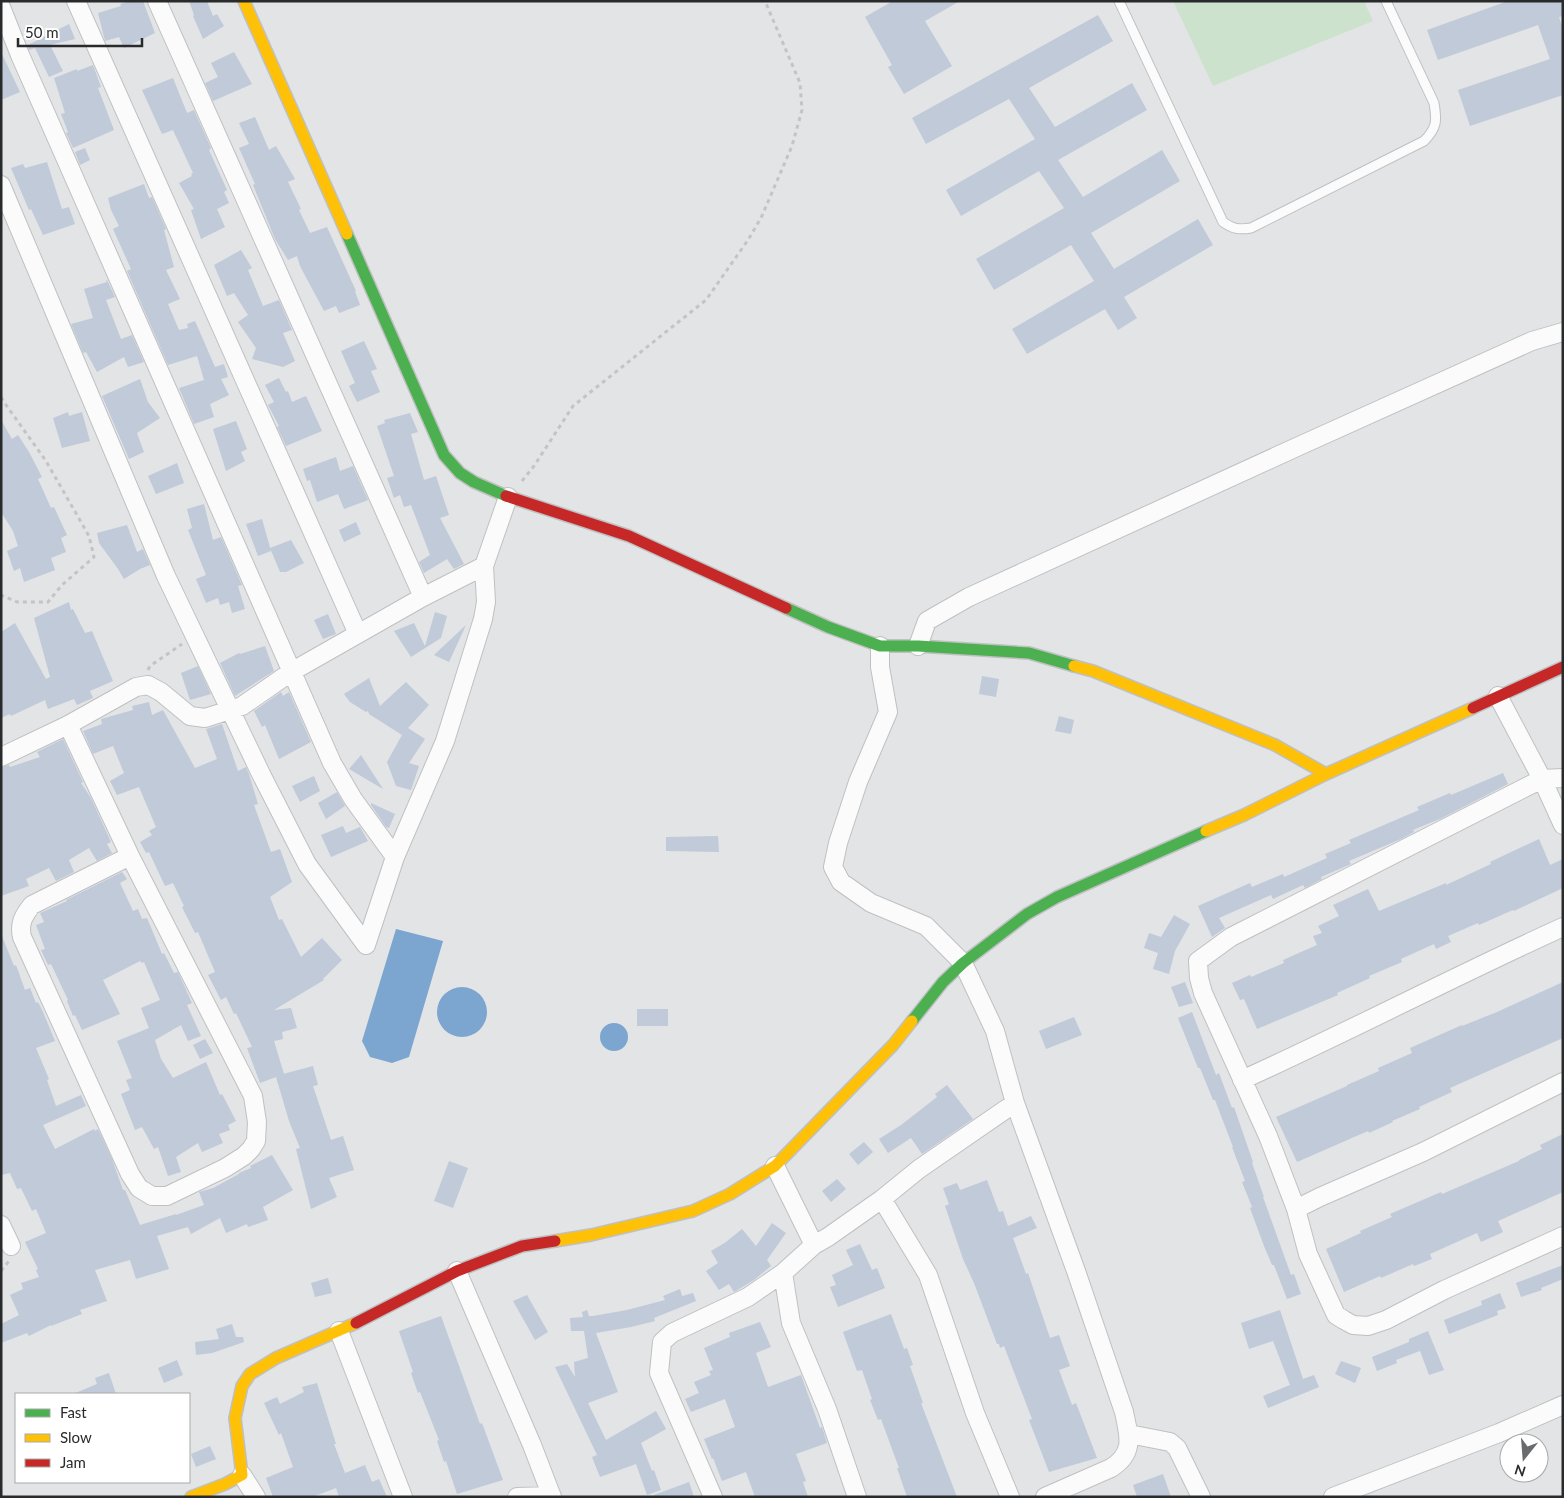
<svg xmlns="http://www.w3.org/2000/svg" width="1564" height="1498" viewBox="0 0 1564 1498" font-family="Lato,sans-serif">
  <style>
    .green { fill: #cde2cd }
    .water { fill: #7ca5d0 }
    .building { fill: #c0cad8 }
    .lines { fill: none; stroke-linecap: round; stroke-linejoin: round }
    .lane-casing { stroke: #bfc0c2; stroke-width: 11 }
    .street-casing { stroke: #bfc0c2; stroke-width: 20 }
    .fast-casing { stroke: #bfc0c2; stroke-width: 14 }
    .slow-casing { stroke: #bfc0c2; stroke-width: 14 }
    .jam-casing { stroke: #bfc0c2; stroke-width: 14 }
    .path { stroke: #c4c4c4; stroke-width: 3; stroke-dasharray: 4 4; stroke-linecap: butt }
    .lane { stroke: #fbfbfb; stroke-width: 9 }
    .street { stroke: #fbfbfb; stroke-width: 18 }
    .fast { stroke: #4caf50; stroke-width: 11 }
    .slow { stroke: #ffc107; stroke-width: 11 }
    .jam { stroke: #c62828; stroke-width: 11 }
  </style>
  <rect width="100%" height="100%" fill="#e2e4e6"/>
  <path class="green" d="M1173 1H1364L1373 21 1213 86Z"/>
  <path class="water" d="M396 929 443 941 409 1057 392 1063 370 1057 362 1041Z
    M437 1012a25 25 0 1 1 50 0a25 25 0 1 1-50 0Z
    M600 1037a14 14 0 1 1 28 0a14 14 0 1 1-28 0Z"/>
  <path class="building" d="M130 1H143L155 33 124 48 119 37 105 41 98 13 121 6 120 4Z
    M189 1H207L213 16 217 14 224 26 203 39 193 16 194 15Z
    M893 1H960L925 21 952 66 904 94 888 67 892 65 865 17Z
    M1508 1H1563V16L1559 17 1563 29V95L1470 126 1458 90 1550 59 1538 25 1438 60 1427 30Z
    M1098 15 1113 41 1029 88 1055 127 1132 83 1147 110 1058 160 1083 197 1162 150 1180 181 1091 233 1114 269 1198 219 1213 245 1124 297 1137 318 1118 330 1105 309 1027 354 1012 329 1094 281 1071 245 994 290 976 259 1064 208 1039 171 961 216 946 190 1035 139 1009 99 926 144 912 118Z
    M69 24 75 39 50 45 63 71 49 77 35 48 29 50 28 45Z
    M1 52 20 92 1 100Z
    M234 52 252 84 213 101 205 83 218 77 211 63Z
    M93 65 101 87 98 88 114 130 73 148 66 133 68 132 61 114 65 113 54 78 77 69V71Z
    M173 78 187 113 194 110 211 148 209 150 227 190 224 192 229 203 217 209 225 227 201 239 191 210 194 209 179 183 192 176 191 174 193 173 173 130 162 134 142 90Z
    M255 117 269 150 276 146 295 179 288 182 301 209 299 210 310 233 327 227 356 291H355L360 305 339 313 336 306 324 311 300 266 297 256 288 260 275 239 253 185 255 184 239 148 249 144 239 123Z
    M85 148 90 160 80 165 75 152Z
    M47 162 62 209 69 207 75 224 43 235 31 209 29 210 11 168 23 164 25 168Z
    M144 184 149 198 152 197 166 229 164 230 174 267 166 270 180 299 168 304 179 330 188 328 187 324 195 321 215 367 224 364 228 377 221 379 229 395 210 404 214 417 194 424 179 388 204 380 197 356 168 365 127 271 131 269 113 229 119 226 111 210 108 198Z
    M241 250 252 268 248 270 263 306 279 300 292 330 283 333 295 361 283 367 252 359 256 348 238 322 248 315 234 293 227 296 214 265Z
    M106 280H107L115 297 106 300 121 339 132 335 144 362 128 367 124 357 97 372 86 352 83 353 71 324 93 318 84 289 107 282Z
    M364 341 377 369 371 371 380 392 357 402 349 386 355 383 341 351Z
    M279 378 286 392 288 391 292 402 306 396 322 431 286 446 277 427 279 426 268 405 274 402 265 385Z
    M140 379 148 402 160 418 137 433 144 452 129 459 102 396Z
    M68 412 69 416 82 412 90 441 62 448 53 418Z
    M410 413 418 432 411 434 424 480 436 476 449 515 440 518 464 564 454 569 447 559 424 573 419 562 430 555 411 505 404 507 400 495 394 498 387 478 394 476 377 426 385 423 384 420Z
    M1 420 12 439 18 435 29 452 42 477 38 479 51 508 54 507 67 535 61 538 66 552 51 558 55 570 24 582 20 568 14 571 7 551 18 546 13 531 1 512Z
    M236 421 247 449 241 452 245 461 226 471 213 429Z
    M336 457 340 471 353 466 368 500 344 509 338 494 317 502 310 480 307 481 303 469Z
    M177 463 184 483 156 494 148 476Z
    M204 504 213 540 221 537 242 585 238 586 245 609 232 613 229 602 220 605 218 598 206 603 196 579 206 575 188 530 192 528 187 509Z
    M262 519 271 551 258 556 246 524Z
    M356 522 361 534 344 542 339 530Z
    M127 525 137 552 143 549 150 565 140 569 124 579 118 569 99 543 97 533Z
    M291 540 304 563 286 572H280L270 548Z
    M69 602 71 610 73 609 85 633 92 631 113 681 90 691 93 698 77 705 74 699 48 709 45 700 11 716 10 714 1 718V632L15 623 46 679 50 677 34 618Z
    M435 612 447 616 441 638 411 657 394 631 414 623 425 646Z
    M328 614 336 634 323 639 314 620Z
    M466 625 449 662 434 655Z
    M265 646 274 671 235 696 220 663 239 653 240 654Z
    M198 666 211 694 190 700 181 673Z
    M982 676 999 679 996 697 979 694Z
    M369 678 380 706 406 682 429 705 408 728 425 739 409 763 419 766 411 790 396 786 387 762 402 735 369 714 368 711 366 712 350 702 344 694Z
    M281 692 283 696 289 692 311 742 279 759 265 725 262 727 254 711Z
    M149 702 152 715 163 710 195 768 217 759 206 729 222 724 238 771 246 767 249 774 258 804 254 805 271 852 280 849 292 882 270 897 279 920 282 919 301 957 322 938 342 960 323 979 324 980 274 1010 291 1008 297 1028 282 1032 283 1039 274 1041 284 1074H283L313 1066 318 1085 313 1086 331 1140 343 1136 354 1170 329 1178 337 1197 311 1209 296 1149 300 1148 289 1121 276 1077 260 1083 247 1048 252 1047 236 1013 234 1014 226 997 221 1000 208 975 215 972 198 932 195 933 182 907 184 906 173 883 165 886 149 852 146 853 140 842 152 835 149 831 156 827 139 787 117 795 110 781 124 773 113 746 93 754 83 731 102 724 101 719 133 710 132 706Z
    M1059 716 1074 720 1071 734 1055 731Z
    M63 739 83 782 81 783 91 798 111 842 107 844 112 853 97 861 89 848 69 860 74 872 56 881 49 868 26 879 29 886 1 896V767L9 765 10 767 40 757 37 752Z
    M361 755 383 789 349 769Z
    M1503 773 1508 784 1442 818 1413 830 1414 832 1401 839 1349 861 1351 864 1321 877 1322 879 1305 888 1303 885 1273 899 1271 895 1219 918 1225 928 1212 937 1198 906 1250 883 1252 887 1283 874 1284 877 1327 858 1325 854 1351 843 1349 840 1419 810 1417 807 1450 793 1451 795Z
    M314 776 320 791 300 802 292 786Z
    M337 792 345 806 326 819 318 803Z
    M371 803 395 814 389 828 386 827 371 805Z
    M343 826 346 833 360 827 368 841 331 857 321 835Z
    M718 836 719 852 666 851V837Z
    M1539 839 1550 865 1563 859V888L1514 911 1513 910 1479 925 1478 923 1448 936 1451 942 1436 949 1434 944 1401 959 1402 962 1369 976 1370 978 1337 993 1338 995 1257 1029 1244 999 1240 1000 1232 983 1250 975 1251 977 1284 963 1283 960 1317 945 1313 936 1322 933 1318 926 1339 916 1333 905 1368 889 1379 911 1446 883V885L1491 864 1490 862Z
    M122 872 127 879 120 883 133 911 138 909 142 919 147 918 162 954 164 953 174 973 178 972 192 1003 187 1005 201 1036 188 1041 181 1025 155 1040 161 1059 173 1078 206 1062 220 1095 222 1094 236 1121 228 1125 230 1130 219 1134 223 1143 202 1152 198 1143 176 1157 181 1172 168 1176 158 1147 154 1149 142 1127 135 1130 121 1094 130 1090 126 1080 132 1078 117 1041 149 1028 141 1008 160 1000 144 962 142 963 140 961 103 980 120 1014 82 1030 75 1015 73 1016 67 1001 68 1000 51 964 48 965 41 950 45 949 36 925 44 922 40 913 67 901 66 900Z
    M1174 915 1190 924 1175 951 1169 974 1153 969 1158 953 1144 948 1149 933 1161 937Z
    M1 936H2L14 966 16 965 25 990 30 988 36 1003 38 1002 43 1012 55 1041 36 1048 49 1079 47 1080 56 1106 81 1095 86 1106 43 1125 55 1149 94 1129 95 1131 98 1129 112 1159 123 1190H125L140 1225 176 1214V1215L204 1205 199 1192 213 1188 239 1174V1173L251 1168 250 1166 272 1155 293 1190 263 1207 268 1220 248 1227 247 1224 226 1233 220 1218 191 1234 188 1227 157 1236 169 1269 136 1279 130 1260 95 1270 107 1301 80 1310 82 1314 51 1326V1325L29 1336 27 1333 1 1343V1324L19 1315 10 1295 23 1289 21 1283 39 1277 36 1270 38 1269 25 1242 46 1233 36 1209 32 1211 21 1188 17 1189 10 1173 1 1175Z
    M1185 982 1193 1003 1179 1007 1171 987Z
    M1563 982V1038L1450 1088 1452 1092 1419 1107 1420 1109 1392 1121 1393 1122 1369 1133 1368 1131 1297 1162 1276 1117 1347 1086V1085L1379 1071 1378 1068 1412 1053 1410 1048 1462 1025V1026L1497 1012Z
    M637 1009H668V1026H637Z
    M1192 1012 1216 1075 1219 1073 1232 1108 1234 1107 1253 1162 1252 1163 1264 1197H1263L1291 1275 1294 1274 1301 1294 1287 1299 1274 1265H1272L1264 1246 1250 1208 1252 1207 1242 1182 1245 1181 1232 1147H1233L1215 1100H1213L1200 1068H1198L1178 1018Z
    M1074 1017 1082 1035 1046 1049 1039 1031Z
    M205 1039 213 1053 200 1059 193 1045Z
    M947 1085 973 1119 922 1154 911 1138 888 1153 879 1139 901 1125 937 1097 935 1094Z
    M1563 1134V1192L1498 1221 1503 1232 1481 1242 1477 1233 1430 1254 1432 1259 1414 1266 1413 1264 1381 1278 1380 1276 1344 1292 1326 1249 1361 1233 1360 1231 1392 1217 1390 1214 1441 1192 1442 1194 1519 1161V1160L1542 1149 1540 1145Z
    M864 1142 873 1152 858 1165 849 1154Z
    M449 1161 468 1168 453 1208 434 1201Z
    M837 1179 846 1189 831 1202 822 1191Z
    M987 1180 999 1212 1003 1211 1008 1226 1031 1216 1037 1228 1013 1238 1026 1274 1028 1273 1050 1338 1059 1335 1070 1366 1059 1370 1072 1405 1076 1403 1097 1458 1049 1472 1029 1420 1032 1419 1004 1346 1000 1348 999 1344H997L974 1283 963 1259 945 1206 949 1204 943 1188 957 1183 960 1190Z
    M772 1223 786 1233 767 1260 771 1266 754 1280 734 1292 729 1284 719 1290 706 1271 718 1263 711 1251 726 1242 742 1229 756 1246Z
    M860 1244 872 1270 877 1268 885 1288 838 1307 830 1287 836 1285 832 1275 853 1265 846 1250Z
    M1563 1265V1279L1541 1288 1542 1290 1521 1297 1516 1283Z
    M328 1278 332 1293 315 1297 311 1283Z
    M680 1289 682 1296 693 1293 696 1301 654 1318 655 1321 631 1327 596 1333 618 1392 588 1403 606 1440 656 1411 666 1429 641 1443 652 1471 654 1470 661 1490 647 1495 636 1464 600 1477 592 1457 597 1455 555 1367 567 1364 575 1377 574 1362 588 1358 584 1331H571L570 1318 583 1317 582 1312 587 1310 589 1316H593L627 1310 665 1300 663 1296Z
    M1500 1293 1506 1308 1497 1311 1498 1315 1449 1334 1444 1320 1482 1305 1481 1301Z
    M527 1295 548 1332 535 1340 513 1301Z
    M1280 1310 1303 1379 1314 1375 1319 1387 1268 1408 1263 1396 1290 1385 1273 1341 1249 1349 1241 1323Z
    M891 1314 904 1349 907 1348 913 1365 910 1366 923 1403H921L957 1497H907L897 1468H899L881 1419 878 1420 870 1400 872 1399 862 1370 857 1371 843 1332Z
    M441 1316 480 1424 482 1423 503 1480 457 1494 446 1461 444 1462 437 1441 439 1440 420 1392 418 1393 411 1373 413 1372 399 1331Z
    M760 1322 771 1347 756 1353 768 1387 801 1375 820 1428 822 1427 827 1443 796 1454 806 1481 803 1482 808 1497H755L746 1472 722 1481 713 1458 712 1459 704 1439 735 1427 725 1399 691 1412 685 1399 699 1393 694 1382 711 1375 709 1371 713 1370 704 1348 730 1337 729 1333Z
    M232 1324 236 1337H243L244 1342 212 1353 196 1355 195 1342 219 1339 216 1329Z
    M1428 1331 1444 1370 1429 1375 1420 1351 1396 1360 1397 1363 1377 1371 1372 1357 1409 1342V1339Z
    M177 1360 183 1375 164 1383 158 1368Z
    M1341 1361 1361 1368 1355 1383 1335 1374Z
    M109 1373 116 1394H73L97 1384 95 1378Z
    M317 1383 336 1444H334L345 1473 365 1465 372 1482 379 1479 387 1497H339L336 1488 312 1497H273L266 1478 293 1467 281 1433 279 1435 264 1403 277 1397 280 1404 304 1392 302 1387Z
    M210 1446 216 1459 196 1467 191 1454Z
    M1163 1474 1171 1497H1137L1133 1485Z
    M689 1482 694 1497H654V1495Z"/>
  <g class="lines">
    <defs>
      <path id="lane" d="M1119 1 1223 222C1233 229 1239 230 1251 228L1424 141C1437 128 1437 121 1434 103L1386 1"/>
      <path id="street" d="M76 1 358 634
        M157 1 423 597
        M1 7 20 55 332 763 353 799 395 857
        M1 185 166 576 261 774 307 864 366 945
        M880 646V667L888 712 858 782 838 843 833 867 841 882 871 903 926 926 963 963 995 1031 1015 1103 1076 1271 1124 1412C1129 1436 1135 1453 1111 1468L1045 1497
        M918 646 927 621 969 597 1299 446 1532 341 1563 332
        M1498 696 1542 779 1563 825
        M68 725 130 856 253 1096 257 1122 256 1141 251 1149 244 1156 225 1168 167 1196H152L139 1188 130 1174 22 937C19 924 23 916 32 905L130 856
        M1 757 68 725 136 687 148 685 161 692 190 716 205 718 242 706 291 672 423 597 484 566 508 497
        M1563 778 1542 779 1231 937 1198 961 1199 978 1203 993 1268 1136 1296 1209 1308 1254 1336 1315 1344 1320 1353 1325 1368 1326 1386 1320 1444 1290 1563 1236
        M366 945 395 857 445 741 483 619 486 602 484 566
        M1242 1080C1350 1031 1455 976 1563 927
        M775 1166 814 1245
        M882 1199 928 1275 975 1413 1010 1497
        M1296 1209 1320 1197 1423 1152 1563 1082
        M1 1225 11 1246
        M457 1271 532 1445 552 1497
        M783 1273 791 1323 827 1409 857 1497
        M339 1331 403 1497
        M1129 1434 1170 1442 1177 1448 1201 1497
        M242 1475 256 1497
        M517 1497 552 1496
        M713 1497 659 1373 662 1342 672 1333 748 1297 783 1273 814 1245 828 1237 882 1199 919 1169 1015 1103
        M1333 1497 1499 1433 1563 1405"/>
      <path id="fast" d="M347 234 444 455 460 473 474 482 506 496
        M786 608 828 627 880 646H918L1029 653 1074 666
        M912 1021 943 982 963 963 1027 914 1057 897 1206 831"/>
      <path id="slow" d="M244 1 347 234
        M1074 666 1093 671 1275 745 1326 774
        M1206 831 1244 815 1326 774 1473 708
        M555 1241 591 1235 693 1211 730 1194 775 1166 893 1045 912 1021
        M191 1497 225 1484 242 1475 235 1418 242 1386 250 1374 276 1358 356 1323"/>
      <path id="jam" d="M506 496 629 536 786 608
        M1473 708 1563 667
        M356 1323 457 1271 522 1246 555 1241"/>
    </defs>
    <use href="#lane" class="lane-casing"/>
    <use href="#street" class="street-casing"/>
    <use href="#fast" class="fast-casing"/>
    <use href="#slow" class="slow-casing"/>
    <use href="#jam" class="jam-casing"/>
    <path class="path" d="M1 397 4 402 46 461 89 536 94 557 62 585 48 602H17L1 595
      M522 481 534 466 573 406 706 300 748 240 761 218 792 146 802 110 800 83 765 1
      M148 670 150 666 182 644
      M1 1271 9 1261"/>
    <use href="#lane" class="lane"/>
    <use href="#street" class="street"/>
    <use href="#fast" class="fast"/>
    <use href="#slow" class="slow"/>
    <use href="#jam" class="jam"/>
  </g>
  <rect width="1564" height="1498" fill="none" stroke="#292a2b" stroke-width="5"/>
  <rect x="15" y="1393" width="175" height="90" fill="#ffffff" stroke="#a9aaaa"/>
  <rect x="25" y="1409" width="25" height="8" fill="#4caf50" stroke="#a9aaaa"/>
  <text x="60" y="1418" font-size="15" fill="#292a2b">Fast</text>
  <rect x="25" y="1434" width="25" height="8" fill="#ffc107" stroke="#a9aaaa"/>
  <text x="60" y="1443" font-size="15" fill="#292a2b">Slow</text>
  <rect x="25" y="1459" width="25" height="8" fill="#c62828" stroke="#a9aaaa"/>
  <text x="60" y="1468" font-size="15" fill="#292a2b">Jam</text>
  <g transform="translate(1524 1458) rotate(197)"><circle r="24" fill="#ffffff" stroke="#a9aaaa"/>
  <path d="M0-4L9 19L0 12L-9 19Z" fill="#6a6b6c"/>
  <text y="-8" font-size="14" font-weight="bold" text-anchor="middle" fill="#292a2b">N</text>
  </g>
  <path d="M18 38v8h124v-8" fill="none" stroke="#292a2b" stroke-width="2.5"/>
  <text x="25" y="38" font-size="15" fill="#292a2b" stroke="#ffffff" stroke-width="4" paint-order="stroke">50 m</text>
</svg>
